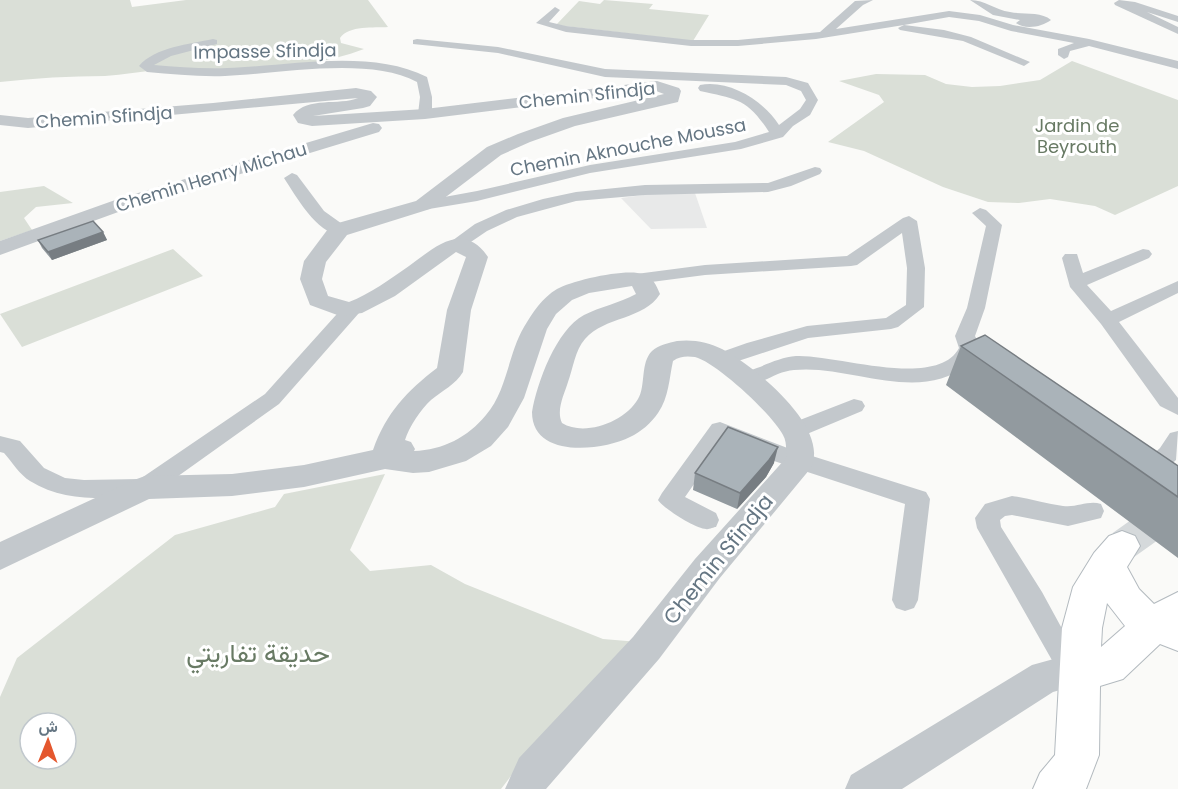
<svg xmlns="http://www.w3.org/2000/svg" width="1178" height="789" viewBox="0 0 1178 789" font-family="Poppins,Vazirmatn,sans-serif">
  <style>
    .built { fill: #e8e9e9 }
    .green { fill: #dadfd7; fill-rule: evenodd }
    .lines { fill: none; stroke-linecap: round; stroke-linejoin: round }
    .secondary-tunnel { stroke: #d5d9db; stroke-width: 32; stroke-dasharray: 32 16; stroke-linecap: butt }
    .secondary-casing { stroke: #b3babf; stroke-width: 2 }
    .minor { fill: #c3c8cc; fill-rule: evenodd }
    .tertiary { fill: #c3c8cc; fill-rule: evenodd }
    .secondary { fill: #fff; fill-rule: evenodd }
    .wall { fill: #929a9f }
    .shaded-wall { fill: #777d82 }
    .building { fill: #aab3b9; stroke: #777d82; stroke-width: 1.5 }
    .labels { text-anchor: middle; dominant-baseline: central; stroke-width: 6; stroke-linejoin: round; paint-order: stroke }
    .far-street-label { font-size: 18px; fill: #657683; stroke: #fff }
    .far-park-label { font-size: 18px; fill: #687a64; stroke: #fff }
    .street-label { font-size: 21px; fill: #657683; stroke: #fff }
    .near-park-label { font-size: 26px; fill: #687a64; stroke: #fff }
  </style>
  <rect width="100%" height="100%" fill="#fafaf8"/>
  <path class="built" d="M695 193 707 228 651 229 621 198 651 194Z"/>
  <path class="green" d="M0 0H130L132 7 186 0H368L388 27C374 28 349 25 340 38L341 43 364 49C299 74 229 67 160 70 142 71 123 75 105 76 70 76 35 78 0 82Z
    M604 0 653 4 649 9 709 15 693 41 556 25 579 1 600 4Z
    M1072 61 1178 100V186L1115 215 1095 206 1050 199 1019 203 988 202 943 187 864 151 828 142 884 102 879 95 839 81 876 74 925 75 946 84 972 87 1000 86 1040 80Z
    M44 186 73 203 36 207 24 218 32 230 0 241V192Z
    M173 249 203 276 22 347 0 314Z
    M385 474 350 550 370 571 431 565 465 584 603 639 639 642 547 729 501 789H0V697L17 658 175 535 275 507 284 494ZM30 723H66V759H30Z"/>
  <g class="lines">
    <path class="secondary-tunnel" d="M1122 546 1178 506"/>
    <defs>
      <path id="secondary" d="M1122 531 1135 536 1140 546 1127 567 1139 589 1154 604 1178 592V651L1160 644 1123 679 1100 686 1099 755 1086 789H1033L1040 773 1055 755 1062 628 1073 587 1094 553 1109 536ZM1107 603 1125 626 1101 647 1102 628Z"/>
    </defs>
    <use href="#secondary" class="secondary-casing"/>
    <path class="minor" d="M873 0 863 5 836 29 949 11 980 15 1013 25 1089 39 1178 61V69L1089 46 1070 51 1068 57 1064 59 1058 55V49L1074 43 1011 31 979 21 949 17 904 25 944 30 971 37 1030 62 1024 66 963 41 900 30 898 28 904 25 816 39 738 46H691L566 32 536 23 555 7 560 10 549 22 566 26 691 40H738L820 32 855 1Z
      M970 0C985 0 995 10 1010 12 1023 15 1041 11 1051 20 1042 27 1025 30 1016 23L1020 20 993 15Z
      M1119 0 1135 2 1178 16V22L1147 12 1178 27V34L1115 5 1114 3Z
      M213 39 217 40V44L171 56 154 65C178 67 203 69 227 68 289 66 370 48 427 77L432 97V114L425 118 418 114 420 97 417 82C368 56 280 74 225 76 199 77 173 74 147 72L139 66C155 47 190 44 213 39Z
      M417 39 498 47 605 69 786 77 808 83 818 100 810 115 793 126 783 137 741 149 590 173 477 201 423 210 417 208 415 205 417 202 477 191 590 165 735 142 769 132C747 98 736 99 700 91L698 88 700 85C729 79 764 101 779 125L800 109 806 100 801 91 786 85 605 77 498 53 413 44V40Z
      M815 167 820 168 822 171 820 174 791 186 768 192 645 195 576 201 517 217 487 231 459 250H447L445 246 475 224 506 210 543 199 576 192 645 185 768 183Z
      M292 173 297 175 324 211 345 226 347 230 345 234C320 240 296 196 284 178Z
      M980 208 986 210 1002 225 985 308 975 336C981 347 978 356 968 364 919 405 850 364 794 370 778 371 763 383 747 387L740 385 737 380C741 372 752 370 760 367 771 362 784 357 796 356 835 354 937 390 959 348L955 336 967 308 986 226 972 213Z
      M909 216 917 221 925 268 924 307 898 327 891 329 808 338 720 367 713 365 710 360 713 355 747 343 807 326 886 318 906 305 907 268 902 233 857 265 851 266 705 275 636 284 630 283 627 279 630 275 636 274 705 265 847 256 903 218Z
      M1143 249 1149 250 1152 254 1149 258 1087 285 1111 311 1178 281V293L1119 322 1178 398V415L1160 406 1101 324 1070 287 1062 258 1065 254H1077L1083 273Z
      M352 303 359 305 361 309 359 313 279 404 153 494 145 497C106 498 65 503 30 481 20 475 12 462 4 453L0 452V436L20 441 44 468 65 478 84 480 140 479 265 394 345 305Z
      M854 399 862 401 865 406 862 411 795 439 787 437 784 431 787 425Z
      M720 422 790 449 926 492 930 499 918 600 914 608 905 611 896 608 892 600 905 504 774 461 724 441 685 497 716 513 719 520 716 527C714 527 708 530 706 529 696 529 663 508 658 500L662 493 712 424Z
      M1178 431 1176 460C1164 471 1153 488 1136 482L1132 476 1136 470 1160 448 1170 433Z
      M1012 496C1029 498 1046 504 1063 506 1077 508 1088 500 1101 504L1104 511 1101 518 1068 526 1012 515 1005 516 1000 520 1001 527 1042 592 1066 636 1089 660 1093 669 1089 678 1079 682 1069 678 1053 662 977 528 975 518 985 504Z"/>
    <path class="tertiary" d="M657 81 679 88 681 91 678 102 575 126 530 142 501 155 430 209 347 235 326 262 322 279 328 296 349 302C370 294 390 279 409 266 434 248 463 220 488 257L471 310 463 372C456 384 442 391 431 400 421 409 409 427 405 440L411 442 415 449 414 451C443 450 468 437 486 415 507 391 508 354 524 327 533 312 542 298 557 289 573 280 626 268 643 274 653 277 656 285 660 294 644 320 605 316 585 339 575 350 573 369 568 382 564 395 556 410 562 423 584 437 625 422 638 399 646 385 640 363 652 351 658 345 669 343 677 341 692 339 709 342 722 349 753 365 833 429 810 469L719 579 659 659 546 789H505L519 758 633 637 695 559 786 458C786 450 787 442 783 435 773 415 716 362 695 357 687 356 680 356 673 361 669 379 669 397 658 413 651 423 641 432 630 437 602 451 532 459 532 412 537 383 556 330 584 315 600 307 619 303 636 294L632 286 589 293 572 300 556 314 547 329 524 398 508 427 491 446 466 461 429 472 413 473 385 469 304 487 232 496 149 499 0 570V542L134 480 145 476 232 474 304 465 373 450C386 413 407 391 437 368L447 310 466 257 456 252 395 296 362 313 340 316 310 305 300 279 304 261 331 225 416 201 487 147 518 134 563 118 664 94 656 91 644 92 425 119 312 126 298 123 293 115C308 96 339 106 358 98L28 128 0 125V115L28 118 213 103 356 88 371 91 377 97 370 106 363 108 313 116 425 109Z
      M373 123 379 124 382 128 379 132 132 207 0 255V241L118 199Z
      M1079 652 1092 657 1097 669 1092 681 1053 692 902 789H845L851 775 1032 665Z"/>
    <use href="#secondary" class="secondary"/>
  </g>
  <path class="wall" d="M103 232 107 240 52 260 42 248 38 240Z
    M961 346 1178 466V558L946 385Z
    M774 463 766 477 737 509 693 490 695 473Z"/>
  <path class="shaded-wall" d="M103 232 107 240 52 260 48 252Z
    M778 447 774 463 766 477 737 509 740 493Z"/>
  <path class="building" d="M93 221 103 232 48 252 38 240Z
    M985 335 1178 466V497L961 346Z
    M728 427 778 447 769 460 740 493 695 473Z"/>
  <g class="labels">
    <g class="far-street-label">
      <text transform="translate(265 51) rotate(-1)">Impasse Sfindja</text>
      <text transform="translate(587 95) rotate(-6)">Chemin Sfindja</text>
      <text transform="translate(104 117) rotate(-4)">Chemin Sfindja</text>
      <text transform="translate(628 147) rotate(-11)">Chemin Aknouche Moussa</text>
      <text transform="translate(211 177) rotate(-17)">Chemin Henry Michau</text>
    </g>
    <g class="far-park-label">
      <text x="1077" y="125">Jardin de<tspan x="1077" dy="21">Beyrouth</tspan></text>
    </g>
    <g class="street-label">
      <text transform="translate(718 559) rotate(-51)">Chemin Sfindja</text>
    </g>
    <g class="near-park-label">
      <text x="258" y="653">حديقة تفاريتي</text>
    </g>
  </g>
  <g transform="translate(48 741) rotate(1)"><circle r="28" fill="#ffffff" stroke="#c1c8cd" stroke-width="1.5"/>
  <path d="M0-4.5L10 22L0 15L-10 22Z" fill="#e4572e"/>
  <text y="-9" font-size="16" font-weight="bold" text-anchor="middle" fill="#657683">ش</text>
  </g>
</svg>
